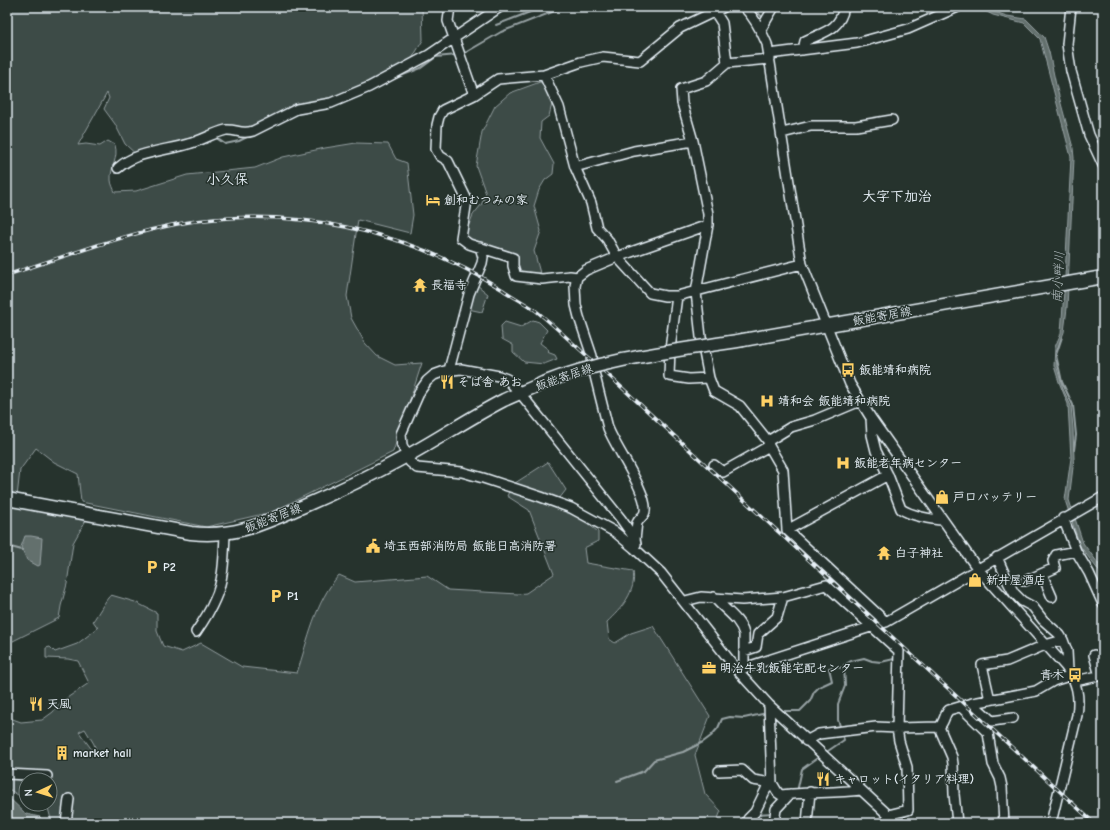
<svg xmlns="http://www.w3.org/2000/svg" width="1110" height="830" viewBox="0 0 1110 830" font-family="'Comic Neue','Klee One',sans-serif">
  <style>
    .green { fill: #3e4b47; stroke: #939ea0; fill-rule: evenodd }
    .water { fill: #636f6d; stroke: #98a3a5 }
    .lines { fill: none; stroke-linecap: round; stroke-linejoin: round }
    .stream { stroke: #98a3a5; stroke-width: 2 }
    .minor-casing { stroke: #e8f1f8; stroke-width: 12 }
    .major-casing { stroke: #e8f1f8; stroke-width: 15 }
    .minor { stroke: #26332d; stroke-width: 9 }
    .major { stroke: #26332d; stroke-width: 12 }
    .rail-casing { stroke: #e8f1f8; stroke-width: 3.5 }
    .rail { stroke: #26332d; stroke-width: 2; stroke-dasharray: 6; stroke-linecap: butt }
    .major-bridge-casing { stroke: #e8f1f8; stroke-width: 15; stroke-linecap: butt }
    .major-bridge { stroke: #26332d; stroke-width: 12 }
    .labels { text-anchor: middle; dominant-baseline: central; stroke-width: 3; stroke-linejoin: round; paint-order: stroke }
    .poi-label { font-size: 12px; font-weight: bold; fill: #e8f1f8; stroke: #26332d; text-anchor: start }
    .street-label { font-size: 12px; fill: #e8f1f8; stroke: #26332d }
    .water-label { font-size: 13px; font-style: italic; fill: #b3bdc0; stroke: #26332d }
    .quarter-label { font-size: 14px; font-weight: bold; fill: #e8f1f8; stroke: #26332d }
  </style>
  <rect width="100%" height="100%" fill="#26332d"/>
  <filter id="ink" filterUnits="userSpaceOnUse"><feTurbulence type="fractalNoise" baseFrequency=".025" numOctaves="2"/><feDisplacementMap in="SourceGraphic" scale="8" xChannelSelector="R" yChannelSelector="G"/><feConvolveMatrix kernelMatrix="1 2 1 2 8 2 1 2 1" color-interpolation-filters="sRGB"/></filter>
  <g filter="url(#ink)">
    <path class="green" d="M7 7H422L423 40 410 62 332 100 294 104 257 125 141 159 125 144 115 124 104 109 109 98 107 93 78 145 86 144 100 146 108 141 115 145C119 158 110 167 111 180 111 184 114 189 115 192L136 191 187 175 255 168 283 157 325 148 356 143 388 144 396 159 407 163 413 215 410 233 358 220 347 296 351 318 365 343 377 356 395 365 422 363 393 452 272 512 206 527 81 502 78 474 54 462 36 448 20 470 16 506 86 520 73 543 67 584 61 606 59 618 7 644Z
      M540 82 543 83 552 104 549 116 541 122 540 138 554 164 553 174 545 180 539 190 534 206 541 231 534 251 540 273 531 274H522L516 258 464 237 473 215 481 205 486 194 476 166 482 132 495 106 510 93Z
      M477 285 488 294 482 312 468 309 474 287Z
      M533 320 539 322 547 330 540 343 549 350 547 352 555 355 557 359 544 364 524 362 513 352V345L502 339 501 326 505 322 521 327Z
      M548 462 566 490 559 499 598 532V541L584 548 586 563 633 571C637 591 621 609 607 622L609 639 615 643 631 633 653 626 710 716 695 755 705 794 721 811 716 823H52L48 808 45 804H50V780H26V796L18 795 7 788V717L21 722 42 720 53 712 61 702 89 683 78 661 68 659 46 658V648L50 647 55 652 77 644 98 628 93 621C97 616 107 597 111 595L135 602 157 613V631L163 646 182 652 201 643 242 667 297 673C308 640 315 602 339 575L355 582 427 576 448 590 518 594 526 593 554 574 529 510 507 496 512 485ZM85 729 94 744 98 758 79 732Z"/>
    <path class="water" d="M977 7H986L992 11 1007 16 1026 19 1044 37 1049 52 1056 85 1073 148 1074 158 1067 308 1064 332 1056 353 1057 368 1063 389 1071 406 1073 429 1074 459 1069 500 1083 543 1103 570V581L1099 571 1080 546 1065 500 1071 458 1068 404 1059 382 1054 366 1055 347 1061 333 1065 277 1071 157 1040 39 1024 23 993 15Z
      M25 536H31L42 538 40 565 38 566 27 560 21 547Z
      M7 796 26 814 40 817 45 823H7Z"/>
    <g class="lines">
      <path class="stream" d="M753 7 762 17
        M496 25 543 7
        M463 54 501 32 565 7
        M393 79 421 68 436 57 457 55
        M215 137 225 144 239 141 249 136
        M1062 337 1056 355 1062 382 1073 405 1076 435 1074 450
        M7 546 22 550
        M781 711H800L810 701 814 692 819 687 832 681 829 668 836 667 842 668 844 667
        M841 729 838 720V704L845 686 844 665 851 661 864 658 872 661 881 662 894 659
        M825 753 844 740 842 733
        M617 781 644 771 654 760 683 752 703 742 711 736 718 728 722 719 730 717 744 718 767 713
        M797 792 802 769 820 756
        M779 813 794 797
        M757 814 773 813"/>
      <defs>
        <path id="minor" d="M450 7 448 21 474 95
          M744 7C755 18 761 30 767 44L802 264 850 384 871 418 977 568 1065 666C1077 681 1080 696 1077 715L1051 823
          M1071 7 1067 44 1071 71 1089 135 1103 165
          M715 12 722 23 727 63
          M761 29 774 7
          M803 50 805 41C824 32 840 30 844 7
          M769 54 857 43 908 29 958 7
          M544 75 559 107 575 167 591 203 597 228 607 239 617 257 650 293 665 296H677L802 264
          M782 133 811 126H856L892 120
          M575 167 634 151 693 141
          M118 168C137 151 165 151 188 144 201 141 213 133 226 130 236 129 241 135 253 131L297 109 331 103 369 87 429 55 500 7
          M708 225 696 292 701 337 709 378 714 391 740 406 768 441 769 446 783 470 787 530 886 622
          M577 277 570 276 542 279 516 276 513 266V258L469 244 461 238 467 200 448 161 440 156 436 149 437 125 439 117 443 110 474 95 498 79 544 75 581 62 603 57 640 61 680 28 724 7
          M677 296 670 349 669 376 689 379 709 378
          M449 370 469 294 482 263 483 257 480 247
          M871 418 872 435 876 451 888 475 901 509C910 515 931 520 943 520
          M768 441 791 427 815 420 860 401
          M714 465 723 472 769 446
          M1063 518 1076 551 1089 573 1103 604
          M787 530 888 475
          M635 539C636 534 636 528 637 523 639 518 645 516 645 511 648 493 615 447 608 428L593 368 592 356 579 317 576 305 575 286 577 277 586 270 617 257 708 225V214L693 141 682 103 681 89 706 81 727 63 770 59
          M634 548 636 544 635 539 621 519 520 393 507 379 499 376 461 369 445 371 434 375 427 381 420 391 401 434 402 445 410 462 417 468 462 472 483 478 541 497 571 508 615 532 634 548 661 573 738 671 769 705 897 823
          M997 557 1008 582 1014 593 1022 601 1033 607 1043 620 1060 635 1063 640 1067 651 1068 670
          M1042 574 1052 597
          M1025 581 1055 568 1053 561 1056 555 1076 551
          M714 597C724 610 740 618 744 634V668
          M685 601 701 597 742 600 783 597 826 585 899 651 897 728 899 741 907 767 908 810 888 815
          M196 632C203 622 210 611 215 599 224 580 224 555 225 534
          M744 651 756 647 758 634 777 617 783 597
          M1094 655 1100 676
          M738 671 744 668 886 622 1103 497
          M1075 681 1103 675
          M990 700 982 665 1007 661 1045 645 1063 640
          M972 703 992 721 1013 718
          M769 705 772 783
          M961 707 988 733 993 764 1000 778 1002 787 1004 823
          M939 727 952 757 953 764 954 794 957 823
          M806 741 819 734 876 727 897 728 939 727C945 722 944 714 949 710L973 703 1036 691 1053 681 1072 675
          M719 771 742 770 753 780 772 783 778 793 781 795C808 792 834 793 861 790
          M7 774 47 776
          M66 823 69 799
          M748 823V819L755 812 769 783
          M774 823 776 809 790 794
          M807 823 810 792"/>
        <path id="major" d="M743 340 1103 277
          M7 499 191 533C236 538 264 523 304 506 339 491 374 474 407 456 440 438 471 417 504 400 517 394 530 389 543 383"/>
      </defs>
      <use href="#minor" class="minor-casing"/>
      <use href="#major" class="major-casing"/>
      <use href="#minor" class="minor"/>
      <use href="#major" class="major"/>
      <defs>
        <path id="rail" d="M7 275C37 265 67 255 98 245 124 237 150 229 177 224 289 204 407 230 503 290 513 297 525 303 535 310 555 326 573 344 592 360L1094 823"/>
      </defs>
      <use href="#rail" class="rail-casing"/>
      <use href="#rail" class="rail"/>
      <defs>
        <path id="major-bridge" d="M543 383C607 358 676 351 743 340"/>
      </defs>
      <use href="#major-bridge" class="major-bridge-casing"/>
      <use href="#major-bridge" class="major-bridge"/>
    </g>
  </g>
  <defs>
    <symbol id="hotel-bare" viewBox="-9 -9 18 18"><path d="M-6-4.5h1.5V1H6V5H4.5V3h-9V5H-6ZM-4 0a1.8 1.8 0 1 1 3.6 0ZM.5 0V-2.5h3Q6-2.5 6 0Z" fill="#ffd166" stroke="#26332d" stroke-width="2.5" paint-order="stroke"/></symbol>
    <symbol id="temple-bare" viewBox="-9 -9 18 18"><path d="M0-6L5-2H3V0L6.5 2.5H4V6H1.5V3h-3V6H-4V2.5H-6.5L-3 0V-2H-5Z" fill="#ffd166" stroke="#26332d" stroke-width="2.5" paint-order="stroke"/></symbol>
    <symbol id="bus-bare" viewBox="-9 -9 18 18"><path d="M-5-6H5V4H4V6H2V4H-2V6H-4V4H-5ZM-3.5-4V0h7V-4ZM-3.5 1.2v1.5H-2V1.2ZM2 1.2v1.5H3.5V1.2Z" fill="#ffd166" stroke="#26332d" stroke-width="2.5" paint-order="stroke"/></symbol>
    <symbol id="restaurant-bare" viewBox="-9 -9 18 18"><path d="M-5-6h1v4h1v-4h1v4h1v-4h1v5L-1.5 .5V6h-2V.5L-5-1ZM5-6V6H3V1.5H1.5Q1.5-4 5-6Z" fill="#ffd166" stroke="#26332d" stroke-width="2.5" paint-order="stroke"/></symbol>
    <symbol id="hospital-bare" viewBox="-9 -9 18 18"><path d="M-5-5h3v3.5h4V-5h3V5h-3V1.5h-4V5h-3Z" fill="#ffd166" stroke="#26332d" stroke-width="2.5" paint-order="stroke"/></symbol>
    <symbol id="shop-bare" viewBox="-9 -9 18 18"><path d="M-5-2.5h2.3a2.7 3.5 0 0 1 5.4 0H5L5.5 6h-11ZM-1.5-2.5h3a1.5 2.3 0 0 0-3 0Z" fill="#ffd166" stroke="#26332d" stroke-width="2.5" paint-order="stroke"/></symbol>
    <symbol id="civic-bare" viewBox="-9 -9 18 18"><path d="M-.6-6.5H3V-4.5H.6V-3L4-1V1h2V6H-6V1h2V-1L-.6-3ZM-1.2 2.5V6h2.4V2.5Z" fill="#ffd166" stroke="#26332d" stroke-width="2.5" paint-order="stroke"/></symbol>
    <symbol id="parking-bare" viewBox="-9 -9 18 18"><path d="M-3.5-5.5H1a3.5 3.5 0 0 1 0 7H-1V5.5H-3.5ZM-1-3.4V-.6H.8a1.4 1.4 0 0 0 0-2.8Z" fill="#ffd166" stroke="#26332d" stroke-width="2.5" paint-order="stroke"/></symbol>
    <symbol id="office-bare" viewBox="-9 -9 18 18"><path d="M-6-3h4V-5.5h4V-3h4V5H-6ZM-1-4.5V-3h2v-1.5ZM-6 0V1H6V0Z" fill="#ffd166" stroke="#26332d" stroke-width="2.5" paint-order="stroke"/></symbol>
    <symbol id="building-bare" viewBox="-9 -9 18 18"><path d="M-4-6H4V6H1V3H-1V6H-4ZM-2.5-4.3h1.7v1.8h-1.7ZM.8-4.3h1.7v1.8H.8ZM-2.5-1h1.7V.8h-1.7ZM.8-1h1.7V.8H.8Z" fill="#ffd166" stroke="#26332d" stroke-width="2.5" paint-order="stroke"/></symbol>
  </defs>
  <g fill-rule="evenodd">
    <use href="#hotel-bare" x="423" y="190" width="20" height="20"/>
    <use href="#temple-bare" x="410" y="275" width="20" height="20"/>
    <use href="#bus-bare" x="838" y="360" width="20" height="20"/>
    <use href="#restaurant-bare" x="437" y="372" width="20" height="20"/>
    <use href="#hospital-bare" x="757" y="391" width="20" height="20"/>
    <use href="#hospital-bare" x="833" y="453" width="20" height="20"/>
    <use href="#shop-bare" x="932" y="487" width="20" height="20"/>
    <use href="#civic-bare" x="363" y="536" width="20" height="20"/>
    <use href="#temple-bare" x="874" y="543" width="20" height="20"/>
    <use href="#parking-bare" x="142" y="557" width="20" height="20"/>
    <use href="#shop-bare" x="965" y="570" width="20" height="20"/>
    <use href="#parking-bare" x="266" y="586" width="20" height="20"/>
    <use href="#office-bare" x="699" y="658" width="20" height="20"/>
    <use href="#bus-bare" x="1065" y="665" width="20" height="20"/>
    <use href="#restaurant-bare" x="26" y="694" width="20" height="20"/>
    <use href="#building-bare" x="52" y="743" width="20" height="20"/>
    <use href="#restaurant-bare" x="813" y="769" width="20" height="20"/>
  </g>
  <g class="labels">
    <g class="poi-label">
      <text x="444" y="200">創和むつみの家</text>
      <text x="431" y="285">長福寺</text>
      <text x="859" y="370">飯能靖和病院</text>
      <text x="458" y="382">そば舎 あお</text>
      <text x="778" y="401">靖和会 飯能靖和病院</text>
      <text x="854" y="463">飯能老年病センター</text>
      <text x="953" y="497">戸口バッテリー</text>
      <text x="384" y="546">埼玉西部消防局 飯能日高消防署</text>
      <text x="895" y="553">白子神社</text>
      <text x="163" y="567">P2</text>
      <text x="986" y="580">新井屋酒店</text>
      <text x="287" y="596">P1</text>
      <text x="720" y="668">明治牛乳飯能宅配センター</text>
      <text x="1064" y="675" text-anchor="end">青木</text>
      <text x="47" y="704">天風</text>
      <text x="73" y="753">market hall</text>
      <text x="834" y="779">キャロット(イタリア料理)</text>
    </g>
    <g class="street-label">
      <text transform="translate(882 316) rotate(-10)">飯能寄居線</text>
      <text transform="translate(564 377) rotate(-19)">飯能寄居線</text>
      <text transform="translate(273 518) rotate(-21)">飯能寄居線</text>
    </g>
    <g class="water-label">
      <text transform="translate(1058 277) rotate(-87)">南小畔川</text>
    </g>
    <g class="quarter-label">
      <text x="227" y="179">小久保</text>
      <text x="897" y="196">大字下加治</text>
    </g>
  </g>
  <rect width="1110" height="830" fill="none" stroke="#26332d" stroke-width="24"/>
  <rect x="12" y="12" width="1086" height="806" fill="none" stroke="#e8f1f8" stroke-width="1.5" filter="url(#ink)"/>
  <g transform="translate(38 792) rotate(266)"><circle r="19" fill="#26332d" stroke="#747f7e"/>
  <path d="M0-3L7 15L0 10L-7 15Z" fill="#ffd166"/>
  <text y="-6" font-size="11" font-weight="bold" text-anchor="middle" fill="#e8f1f8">N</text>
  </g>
</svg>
